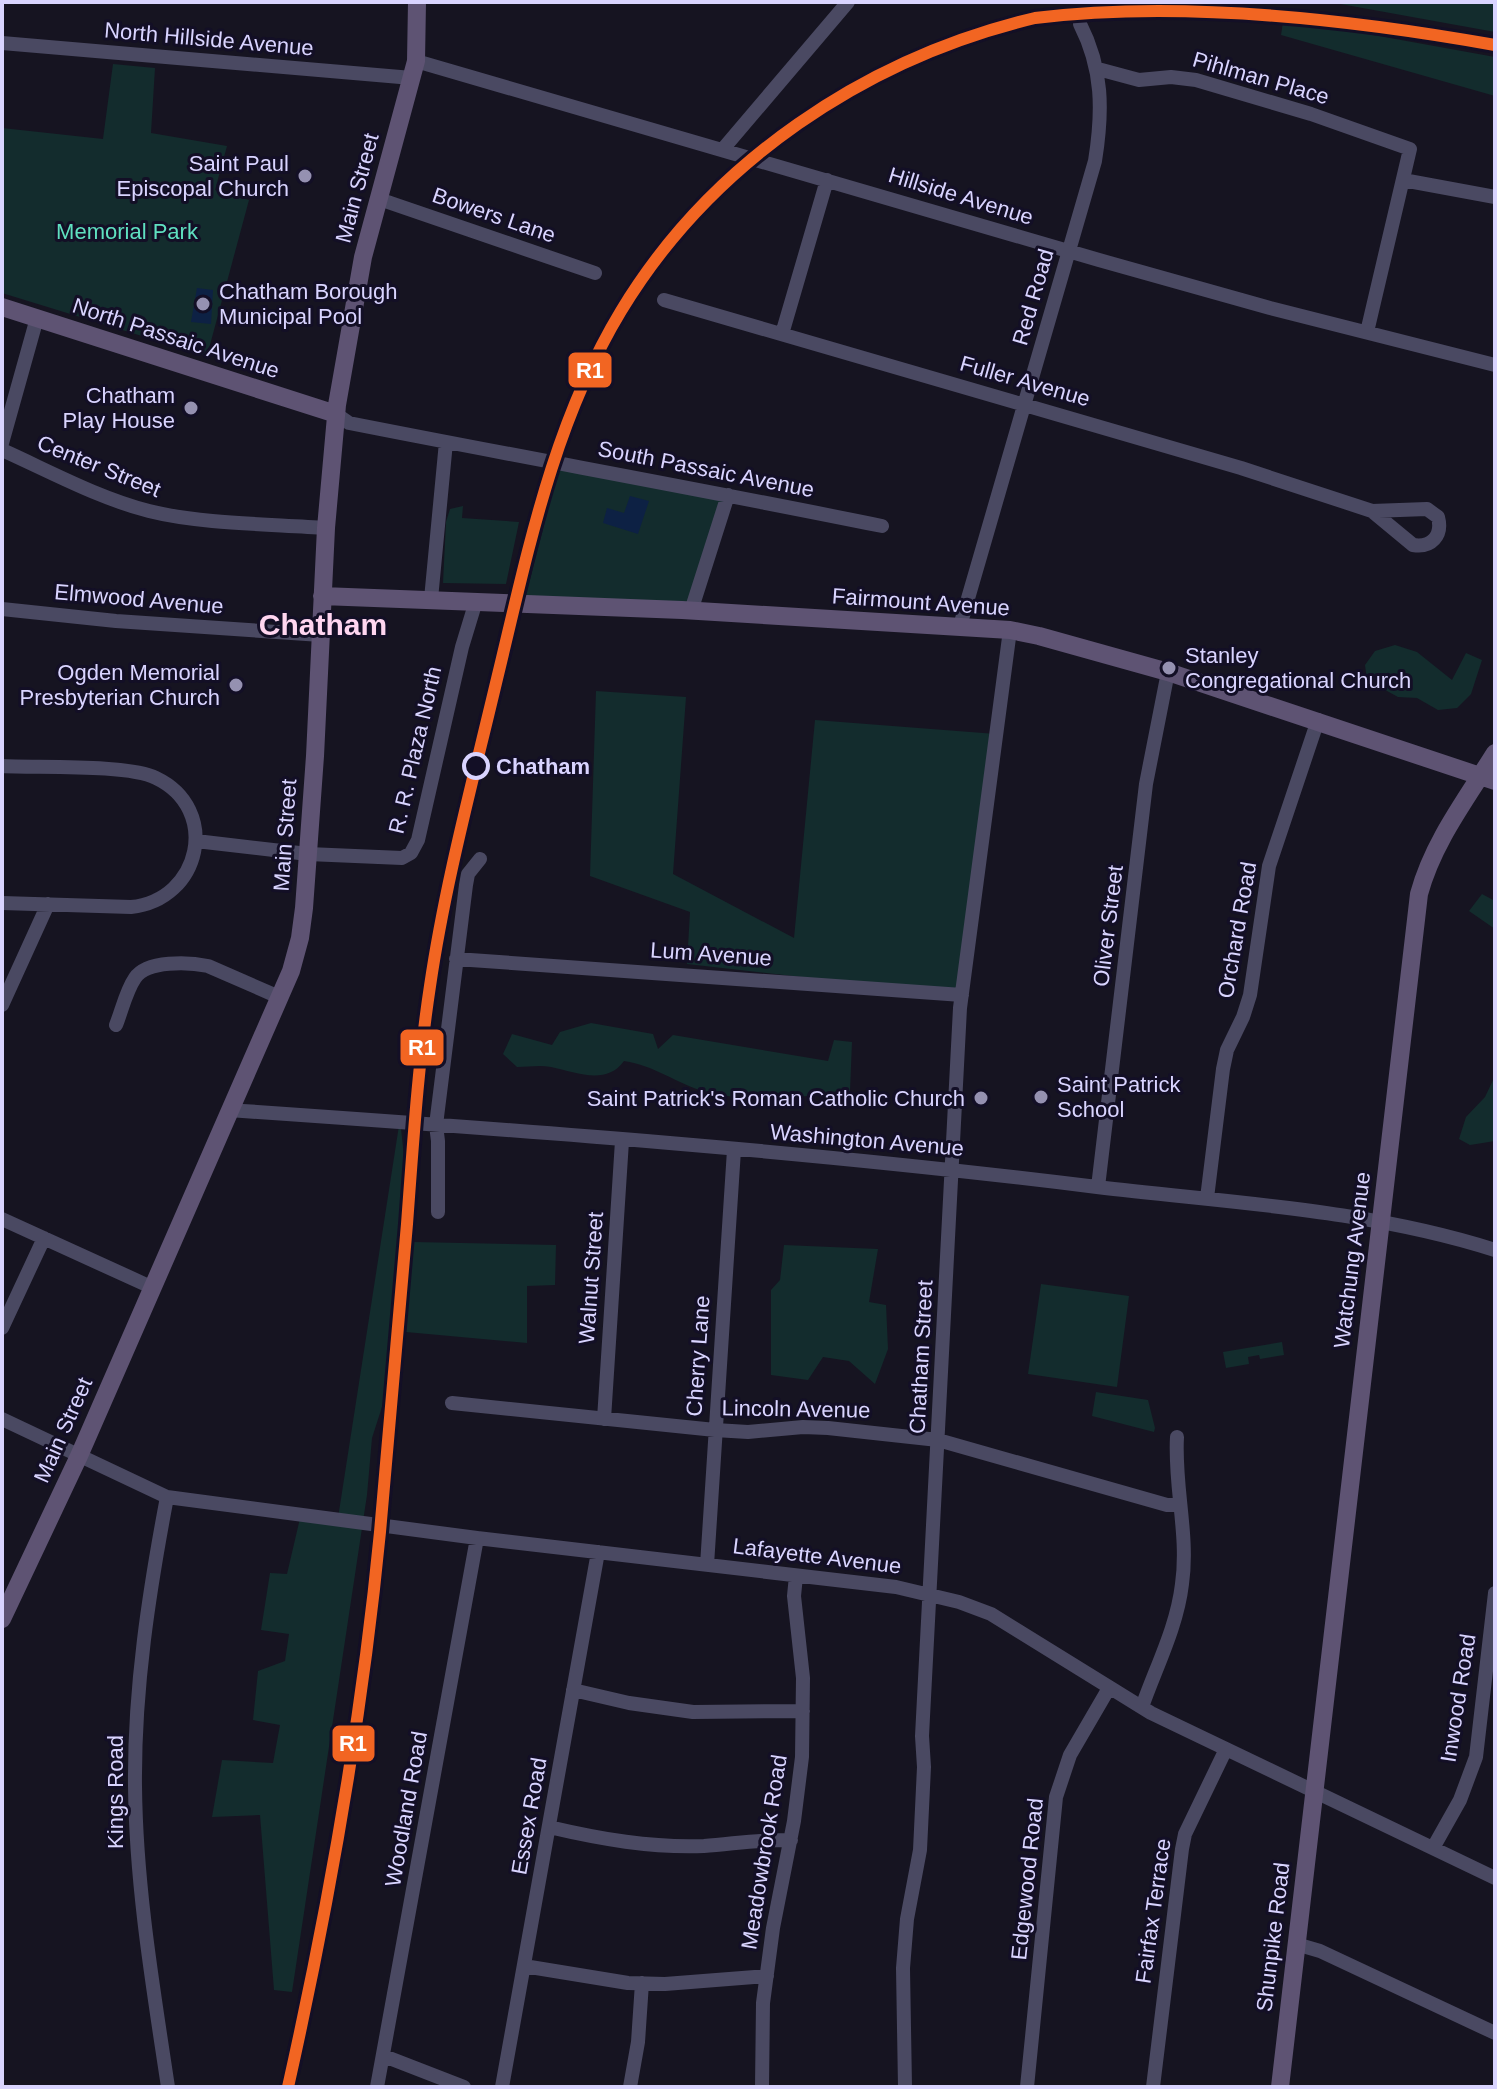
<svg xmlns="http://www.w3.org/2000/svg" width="1497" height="2089" viewBox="0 0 1497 2089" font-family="Helvetica,sans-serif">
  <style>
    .green { fill: #132c2d }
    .water { fill: #0d2144 }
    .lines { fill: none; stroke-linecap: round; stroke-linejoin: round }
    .minor { stroke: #4a4962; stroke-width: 14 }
    .major { stroke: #5e5373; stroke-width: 18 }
    .rail-1-casing { stroke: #130f26; stroke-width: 18 }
    .rail-1 { stroke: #f26522; stroke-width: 12 }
    .poi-dot { fill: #9591b1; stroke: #130f26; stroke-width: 3 }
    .stop-dot { fill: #130f26; stroke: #d9d4ff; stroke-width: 4 }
    .labels { text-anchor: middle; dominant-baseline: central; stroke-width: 6; stroke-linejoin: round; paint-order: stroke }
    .street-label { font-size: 22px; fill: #d9d4ff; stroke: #130f26 }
    .poi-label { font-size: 22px; fill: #d9d4ff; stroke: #130f26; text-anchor: end }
    .park-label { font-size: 22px; fill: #5fe0c0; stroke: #130f26 }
    .stop-label { font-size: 22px; font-weight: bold; fill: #d9d4ff; stroke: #130f26; text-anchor: start }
    .district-label { font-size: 30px; font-weight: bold; fill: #ffd6f0; stroke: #130f26 }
    .line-badge { stroke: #130f26; stroke-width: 3 }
    .badge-label { font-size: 22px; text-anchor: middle; font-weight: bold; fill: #fff }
  </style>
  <rect width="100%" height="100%" fill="#161421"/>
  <path class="green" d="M1322 2H1495V32L1335 3Z
    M1283 22 1340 29 1495 57V96L1281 35Z
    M113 64 155 68 151 133 227 146 215 190 249 200 207 356 2 293V128L103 139Z
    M560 463 729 495 691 611 524 603Z
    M463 506 462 518 519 522 506 584 443 583 446 522 450 509Z
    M1395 645 1417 652 1452 680 1466 653 1482 660 1471 694 1457 708 1438 710 1417 698 1398 697 1367 680 1365 665 1375 651Z
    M596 691 686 697 673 874 794 938 815 720 996 734 960 995 687 964 690 912 590 876Z
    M1482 894 1495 901V929L1469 911Z
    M591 1023 653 1034 658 1049 673 1035 828 1061 834 1040 852 1042 850 1091C805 1097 751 1103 706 1092 677 1084 654 1065 624 1061 606 1086 576 1072 551 1067 540 1065 528 1067 517 1067L503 1054 512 1034 552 1045 560 1032Z
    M1495 1076V1141L1470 1145 1459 1139 1466 1117 1485 1097Z
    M400 1119 413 1242 556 1245 555 1285 527 1286V1343L406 1332 372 1438 367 1495 292 1992 274 1990 260 1815 212 1817 222 1760 273 1763 280 1725 253 1720 258 1671 285 1661 289 1634 261 1630 270 1573 287 1574 301 1514 338 1518Z
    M784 1245 878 1249 869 1302 886 1305 888 1349 875 1384 849 1361 823 1357 808 1380 771 1375V1290L780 1280Z
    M1041 1284 1129 1296 1117 1387 1028 1374Z
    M1282 1342 1284 1355 1260 1359 1259 1355 1248 1357 1249 1364 1226 1368 1223 1352Z
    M1096 1392 1148 1400 1155 1428 1154 1432 1092 1416Z"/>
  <path class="water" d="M197 288 213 290 211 324 191 322Z
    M630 496 649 501 638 534 603 523 607 508 624 513Z"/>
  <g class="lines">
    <path class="minor" d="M2 43 412 78
      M416 61 1099 260 1270 308 1495 365
      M1098 69 1139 80 1171 77 1196 80 1311 114 1410 149 1367 332
      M723 149 848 2
      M1403 180 1495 197
      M379 199 595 273
      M664 300 1241 468 1372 511 1413 545C1431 548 1443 536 1438 517L1427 509 1372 511
      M782 334 827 180
      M336 414 349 423C526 458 705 490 882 526
      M2 443 37 318
      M2 450C49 471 98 498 149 511 200 524 272 524 326 528
      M431 599 446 442
      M2 609 116 621 321 635
      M691 611 728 495
      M960 626 1095 161C1103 111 1103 69 1080 24
      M2 766C38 768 128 764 156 778 221 809 201 900 131 907L2 903
      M196 841 308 854 402 858 411 853 418 840 462 647 476 601
      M456 959 962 995
      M2 1005 48 904
      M116 1025C122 1010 126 991 135 978 147 960 189 962 208 966L279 997
      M229 1110C519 1130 809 1151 1097 1187 1230 1203 1367 1209 1495 1250
      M1098 1187 1146 784 1168 672
      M1207 1198 1223 1069 1227 1050 1243 1017 1250 995 1269 866 1318 720
      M438 1212V1141L436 1125 466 885 468 874 480 859
      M2 1219 151 1287
      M2 1328 44 1238
      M452 1403 715 1430 748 1432 803 1427 828 1428 938 1440 1167 1505H1179
      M2 1419 167 1497 477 1538 896 1587 959 1602 991 1614 1151 1713 1495 1878
      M604 1419 622 1141
      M167 1497C149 1592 134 1689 135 1786 136 1887 153 1987 168 2087
      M707 1565 734 1150
      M573 1690 629 1703 693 1712 803 1711
      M1142 1707C1156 1667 1177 1627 1182 1584 1189 1535 1174 1486 1177 1437
      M549 1827C600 1839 651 1848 704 1846 733 1844 761 1839 791 1840
      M1433 1848 1460 1800 1476 1757 1495 1593
      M1296 1944 1320 1951 1495 2033
      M524 1966 628 1983 665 1984 767 1976
      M384 2056 464 2087
      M377 2087 477 1538
      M502 2087 598 1552
      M630 2087 638 2042 642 1983
      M762 2087 763 2003 773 1928 794 1821 802 1757 803 1678 794 1596 796 1576
      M905 2087 903 1968 907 1919 920 1850 924 1767 922 1736 960 1008 1010 630
      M1027 2087 1056 1797 1070 1755 1109 1688
      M1153 2087 1182 1849 1185 1834 1226 1749"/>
    <path class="major" d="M2 307 336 414
      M322 596 682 610 1010 630 1039 636 1168 672 1495 781
      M2 1619 79 1456 291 971 300 938 304 908 315 756 326 528 337 405 363 257 416 61 417 2
      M1280 2087 1419 894C1433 842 1467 798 1495 753"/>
    <defs>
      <path id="rail-1" d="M288 2087C329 1904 362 1719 380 1532 390 1429 398 1326 407 1224 413 1144 418 1065 430 986 445 884 472 784 496 683 527 556 552 425 621 311 711 162 866 58 1035 18 1181 0 1349 19 1495 45"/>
    </defs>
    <use href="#rail-1" class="rail-1-casing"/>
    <use href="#rail-1" class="rail-1"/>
  </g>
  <g class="poi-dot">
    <circle cx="305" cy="176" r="8"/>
    <circle cx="203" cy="304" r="8"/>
    <circle cx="191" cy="408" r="8"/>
    <circle cx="1169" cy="668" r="8"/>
    <circle cx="236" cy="685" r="8"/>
    <circle cx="1041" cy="1097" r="8"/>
    <circle cx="981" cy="1098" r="8"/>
  </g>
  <circle class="stop-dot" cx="476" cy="766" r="12"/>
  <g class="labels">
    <g class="street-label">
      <text transform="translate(209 39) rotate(5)">North Hillside Avenue</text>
      <text transform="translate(1261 78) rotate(16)">Pihlman Place</text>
      <text transform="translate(357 188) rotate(-75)">Main Street</text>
      <text transform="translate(961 196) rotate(17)">Hillside Avenue</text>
      <text transform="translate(494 215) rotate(19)">Bowers Lane</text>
      <text transform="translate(1033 297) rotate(-74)">Red Road</text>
      <text transform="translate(176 338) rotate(18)">North Passaic Avenue</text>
      <text transform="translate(1025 381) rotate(16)">Fuller Avenue</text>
      <text transform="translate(99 466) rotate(22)">Center Street</text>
      <text transform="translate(706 469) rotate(11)">South Passaic Avenue</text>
      <text transform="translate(139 599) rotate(5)">Elmwood Avenue</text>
      <text transform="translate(921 602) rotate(4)">Fairmount Avenue</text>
      <text transform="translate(415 750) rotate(-77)">R. R. Plaza North</text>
      <text transform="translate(285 835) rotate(-86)">Main Street</text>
      <text transform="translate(1108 926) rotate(-83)">Oliver Street</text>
      <text transform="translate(1237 930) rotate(-80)">Orchard Road</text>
      <text transform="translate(711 954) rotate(4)">Lum Avenue</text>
      <text transform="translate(867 1140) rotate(5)">Washington Avenue</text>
      <text transform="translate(1352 1260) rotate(-83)">Watchung Avenue</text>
      <text transform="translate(591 1278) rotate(-86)">Walnut Street</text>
      <text transform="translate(698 1356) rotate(-86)">Cherry Lane</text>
      <text transform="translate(921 1357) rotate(-87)">Chatham Street</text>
      <text transform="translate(796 1409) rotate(1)">Lincoln Avenue</text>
      <text transform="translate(63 1430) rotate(-66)">Main Street</text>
      <text transform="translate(817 1556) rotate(7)">Lafayette Avenue</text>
      <text transform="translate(1458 1698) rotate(-81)">Inwood Road</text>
      <text transform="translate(115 1792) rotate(-90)">Kings Road</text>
      <text transform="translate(406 1809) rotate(-80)">Woodland Road</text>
      <text transform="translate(529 1816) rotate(-80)">Essex Road</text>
      <text transform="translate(764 1852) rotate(-81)">Meadowbrook Road</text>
      <text transform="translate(1027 1879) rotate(-84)">Edgewood Road</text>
      <text transform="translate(1153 1911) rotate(-82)">Fairfax Terrace</text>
      <text transform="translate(1273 1937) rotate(-83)">Shunpike Road</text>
    </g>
    <g class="poi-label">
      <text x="289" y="163">Saint Paul<tspan x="289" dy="25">Episcopal Church</tspan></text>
      <text x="219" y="291" text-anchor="start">Chatham Borough<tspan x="219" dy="25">Municipal Pool</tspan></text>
      <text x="175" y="395">Chatham<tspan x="175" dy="25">Play House</tspan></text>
      <text x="1185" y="655" text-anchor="start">Stanley<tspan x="1185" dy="25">Congregational Church</tspan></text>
      <text x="220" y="672">Ogden Memorial<tspan x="220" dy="25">Presbyterian Church</tspan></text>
      <text x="1057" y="1084" text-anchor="start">Saint Patrick<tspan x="1057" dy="25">School</tspan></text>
      <text x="965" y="1098">Saint Patrick's Roman Catholic Church</text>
    </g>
    <g class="park-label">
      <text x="127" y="231">Memorial Park</text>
    </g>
    <g class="stop-label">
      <text x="496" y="766">Chatham</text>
    </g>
    <g class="district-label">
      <text x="323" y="624">Chatham</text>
    </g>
  </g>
  <g class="line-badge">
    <rect x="567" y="351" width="46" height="38" rx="8" fill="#f26522"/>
    <rect x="399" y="1028" width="46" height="39" rx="8" fill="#f26522"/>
    <rect x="331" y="1724" width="45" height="39" rx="8" fill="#f26522"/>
  </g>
  <g class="badge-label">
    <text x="590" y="378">R1</text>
    <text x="422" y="1055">R1</text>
    <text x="353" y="1751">R1</text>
  </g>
  <rect width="1497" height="2089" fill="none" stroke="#d9d4ff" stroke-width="8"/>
</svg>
